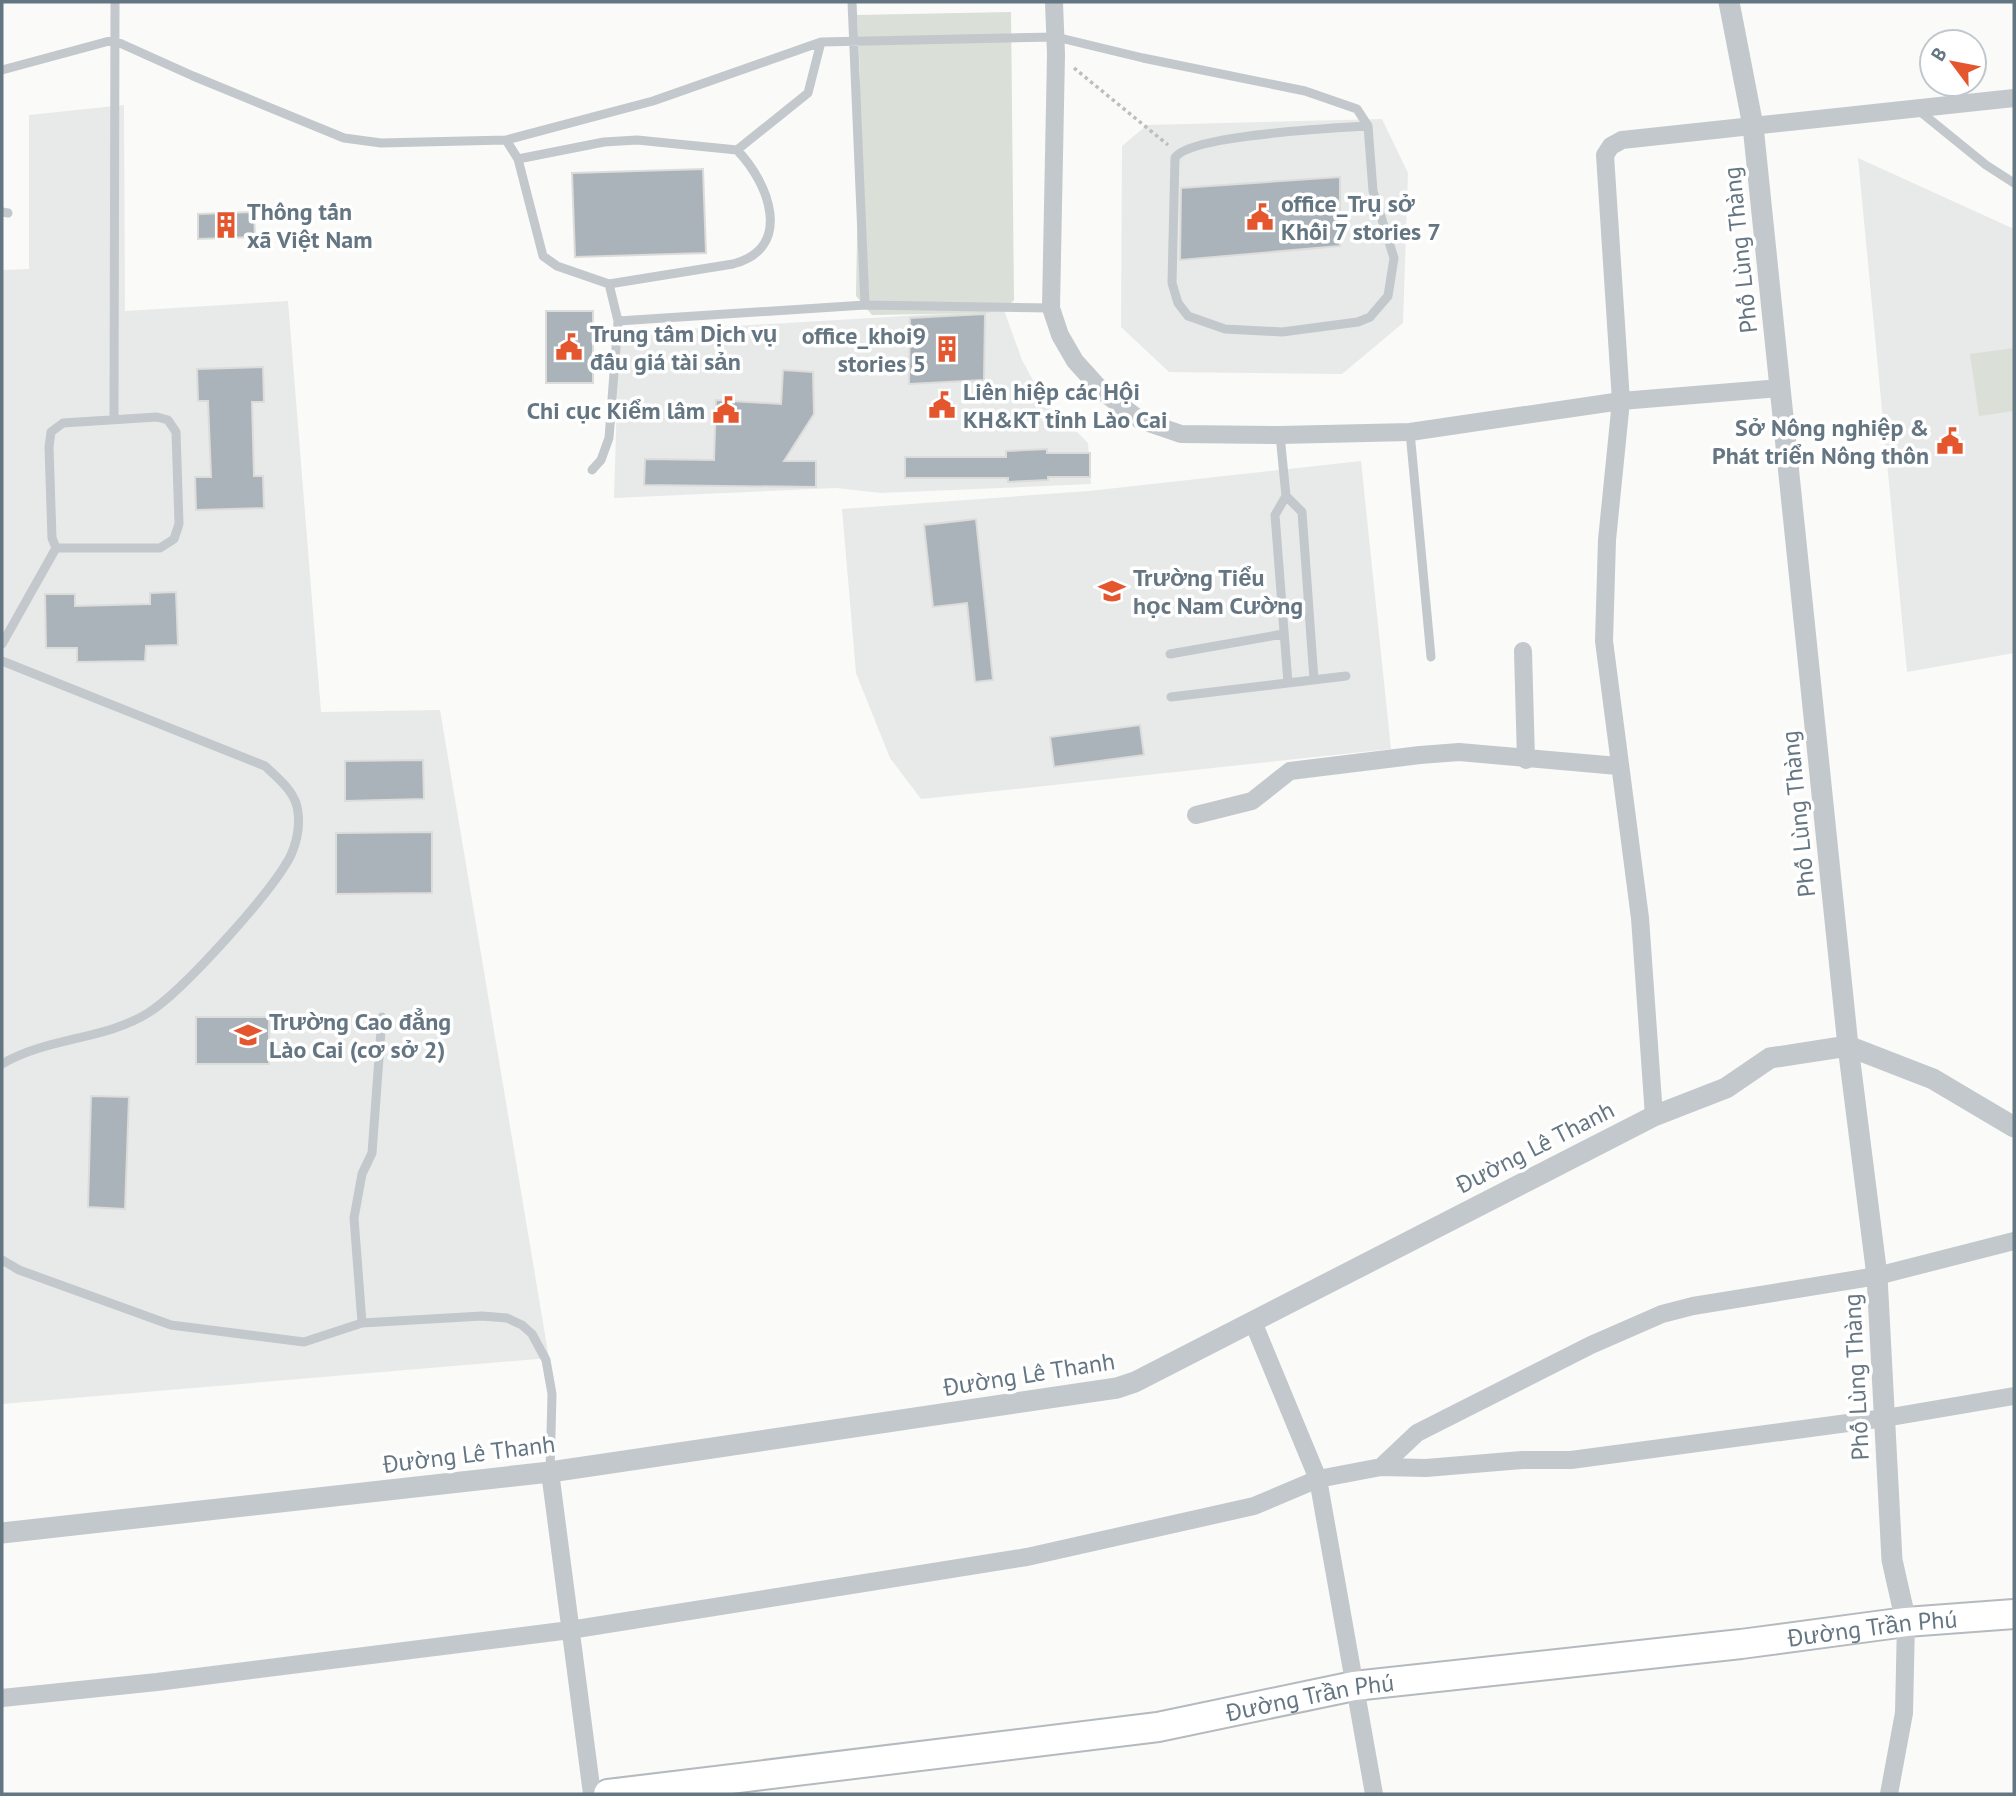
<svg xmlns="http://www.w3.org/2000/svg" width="2016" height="1796" viewBox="0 0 2016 1796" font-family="'PT Sans',sans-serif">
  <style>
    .built { fill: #e8e9e9 }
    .green { fill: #dadfd7 }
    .building { fill: #aab3b9; stroke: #dcdcda; stroke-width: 2 }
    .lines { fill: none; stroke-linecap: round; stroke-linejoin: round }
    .primary-casing { stroke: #b5babe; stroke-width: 32 }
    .path { stroke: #bbbfc2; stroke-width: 3.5; stroke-dasharray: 3.5 3.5; stroke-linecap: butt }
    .service { stroke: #c3c8cc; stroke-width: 9 }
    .minor { stroke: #c3c8cc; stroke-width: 18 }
    .tertiary { stroke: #c3c8cc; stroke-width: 21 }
    .primary { stroke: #fff; stroke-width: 28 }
    .labels { text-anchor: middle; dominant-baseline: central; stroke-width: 7; stroke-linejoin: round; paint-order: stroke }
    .poi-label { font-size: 24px; font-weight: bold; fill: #657683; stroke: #fff; text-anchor: start }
    .street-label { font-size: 24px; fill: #657683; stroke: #fff }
  </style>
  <rect width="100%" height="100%" fill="#fafaf8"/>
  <path class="built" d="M124 105 125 311 288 301 321 712 440 710 549 1358 2 1404V270L29 269V115Z
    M1382 119 1408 173 1403 323 1342 374 1169 372 1121 327 1122 146 1147 125Z
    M1858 158 2014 229V653L1907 672Z
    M1004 310 1022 360 1041 395 1088 443 1091 484 881 493 836 488 614 498 619 333Z
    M1361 461 1391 749 921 799 890 758 856 673 842 509 1089 491Z"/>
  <path class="green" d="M1011 12 1014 300 1004 310 985 313 872 315 856 296 860 74 857 15Z
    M2014 348V411L1979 416 1970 354Z"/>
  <path class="building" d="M703 169 706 253 575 257 572 173Z
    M1340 177V246L1180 260 1181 188Z
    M254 212 255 237 198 239V214Z
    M546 311H593V383H546Z
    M985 314 984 380 909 384 910 318Z
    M263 367 264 402H252L254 476H263L264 508 196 510 195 477H211L208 401H198L197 369Z
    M783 370 813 372 814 414 784 461H816V487L644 485 645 459 714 460 716 400 781 404Z
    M1047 449V453H1090V477H1048V480L1008 482V478H905V457H1006V451Z
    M976 519 993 680 975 682 967 603 933 607 924 525Z
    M176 592 178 645 146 646 145 661 77 662V648H46L45 594H75V606L150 604V593Z
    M1140 725 1144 755 1054 767 1050 737Z
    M423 760 424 799 345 801V761Z
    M432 832V893L336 894V833Z
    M196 1017H269V1064H196Z
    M91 1096 129 1097 125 1209 88 1207Z"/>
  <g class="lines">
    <defs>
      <g id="primary">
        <path id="s1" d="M608 1794 1158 1727 1354 1686 1741 1644 1906 1622 2014 1614"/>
      </g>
    </defs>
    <use href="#primary" class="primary-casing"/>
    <path class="path" d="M1074 68 1168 145"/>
    <path class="service" d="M852 2 865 305
      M2 70 113 40 193 76 344 138 381 143 506 140 653 101 821 42 1056 37 1143 58 1305 91 1357 109 1368 126 1373 191 1394 258 1388 296 1370 317 1358 322 1282 332 1225 329 1188 316 1178 303 1172 283 1175 158C1188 135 1337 128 1368 126
      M1917 109 1986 165 2014 183
      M506 140 518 159 543 256 557 266 609 284 618 321 609 438 601 460 592 470
      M737 150 808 93 821 42
      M518 159 604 142 637 140 737 150C769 183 794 248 733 264L609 284
      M2 212 8 213
      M618 321 865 305 1051 308
      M157 417 168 420 176 432 179 524 174 539 160 548H56L52 538 49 447 51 432 63 423Z
      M114 418 115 2
      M1410 432 1431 657
      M1280 435 1286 496 1275 515 1288 683
      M1286 496 1302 512 1314 680
      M2 644 56 548
      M1170 654 1283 634
      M2 661 265 766C279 779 297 793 298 813 300 828 297 841 291 855 273 891 182 992 148 1013 105 1040 48 1037 2 1064
      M1171 697 1346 676
      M2 1260 19 1270 171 1325 304 1342 362 1323 482 1316 507 1318 522 1325 532 1334 546 1360 552 1394 550 1472
      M362 1323 354 1218 362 1174 372 1153 382 1017"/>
    <path class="minor" d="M1054 2 1056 54 1051 308 1060 335 1075 361 1103 392 1140 420 1181 434 1280 435 1410 432 1621 401 1781 388
      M1523 651 1526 760
      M1196 815 1252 801 1290 771 1420 755 1459 752 1618 766
      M1654 1116 1640 918 1604 641 1607 540 1621 401 1605 155 1611 146 1622 140 2014 98
      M1253 1322 1318 1479 1374 1794
      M1381 1467 1417 1433 1591 1345 1662 1314 1693 1306 1877 1276 2014 1241
      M550 1472 592 1794
      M2 1698 157 1682 570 1630 1027 1557 1254 1506 1318 1479 1381 1467 1426 1468 1522 1460H1571L1885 1418 2014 1396
      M1889 1794 1904 1713 1906 1622"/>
    <path class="tertiary" d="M1729 2 1753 126 1848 1046 1877 1276 1892 1560 1906 1622
      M2 1533 550 1472 1117 1388 1135 1382 1654 1116 1726 1088 1770 1058 1848 1046 1933 1079 2014 1127"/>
    <use href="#primary" class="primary"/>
  </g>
  <defs>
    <symbol id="civic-bare" viewBox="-9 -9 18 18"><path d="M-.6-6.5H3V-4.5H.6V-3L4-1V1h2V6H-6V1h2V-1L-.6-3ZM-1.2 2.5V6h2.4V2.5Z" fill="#e4572e" stroke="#fff" stroke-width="2.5" paint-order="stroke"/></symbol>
    <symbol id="building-bare" viewBox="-9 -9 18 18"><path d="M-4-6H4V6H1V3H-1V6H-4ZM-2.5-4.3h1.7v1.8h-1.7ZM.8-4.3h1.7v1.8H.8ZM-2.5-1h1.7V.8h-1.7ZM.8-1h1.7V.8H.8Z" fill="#e4572e" stroke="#fff" stroke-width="2.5" paint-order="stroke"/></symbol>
    <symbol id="school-bare" viewBox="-9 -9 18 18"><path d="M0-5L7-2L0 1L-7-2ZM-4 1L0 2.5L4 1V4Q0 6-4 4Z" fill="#e4572e" stroke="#fff" stroke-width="2.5" paint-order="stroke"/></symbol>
    <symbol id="university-bare" viewBox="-9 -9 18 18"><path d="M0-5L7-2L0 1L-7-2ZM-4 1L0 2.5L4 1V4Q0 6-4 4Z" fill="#e4572e" stroke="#fff" stroke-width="2.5" paint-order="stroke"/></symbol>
  </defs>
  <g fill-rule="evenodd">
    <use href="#civic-bare" x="1241" y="198" width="38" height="38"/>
    <use href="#building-bare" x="207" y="206" width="38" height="38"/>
    <use href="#civic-bare" x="550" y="328" width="38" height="38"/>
    <use href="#building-bare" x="928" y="330" width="38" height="38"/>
    <use href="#civic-bare" x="923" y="386" width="38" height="38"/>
    <use href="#civic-bare" x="707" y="391" width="38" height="38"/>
    <use href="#civic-bare" x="1931" y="422" width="38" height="38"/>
    <use href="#school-bare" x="1093" y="572" width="38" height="38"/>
    <use href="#university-bare" x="229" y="1016" width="38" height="38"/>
  </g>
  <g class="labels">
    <g class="poi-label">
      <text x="1281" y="203">office_Trụ sở<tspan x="1281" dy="28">Khối 7 stories 7</tspan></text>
      <text x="247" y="211">Thông tấn<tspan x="247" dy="28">xã Việt Nam</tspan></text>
      <text x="590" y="333">Trung tâm Dịch vụ<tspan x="590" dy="28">đấu giá tài sản</tspan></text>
      <text x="926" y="335" text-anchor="end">office_khoi9<tspan x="926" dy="28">stories 5</tspan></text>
      <text x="963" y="391">Liên hiệp các Hội<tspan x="963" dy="28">KH&amp;KT tỉnh Lào Cai</tspan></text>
      <text x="705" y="410" text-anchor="end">Chi cục Kiểm lâm</text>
      <text x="1929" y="427" text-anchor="end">Sở Nông nghiệp &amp;<tspan x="1929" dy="28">Phát triển Nông thôn</tspan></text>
      <text x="1133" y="577">Trường Tiểu<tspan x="1133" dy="28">học Nam Cường</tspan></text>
      <text x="269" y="1021">Trường Cao đẳng<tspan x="269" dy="28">Lào Cai (cơ sở 2)</tspan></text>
    </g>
    <g class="street-label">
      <text transform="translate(1740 250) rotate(-96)">Phố Lùng Thàng</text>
      <text transform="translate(1798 814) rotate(-96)">Phố Lùng Thàng</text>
      <text transform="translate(1535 1147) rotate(-27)">Đường Lê Thanh</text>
      <text transform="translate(1029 1374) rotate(-9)">Đường Lê Thanh</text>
      <text transform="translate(1856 1377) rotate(-93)">Phố Lùng Thàng</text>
      <text transform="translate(469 1454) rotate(-7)">Đường Lê Thanh</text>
      <text stroke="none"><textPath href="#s1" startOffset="1276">Đường Trần Phú</textPath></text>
      <text stroke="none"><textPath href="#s1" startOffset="709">Đường Trần Phú</textPath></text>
    </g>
  </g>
  <rect width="2016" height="1796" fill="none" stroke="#657683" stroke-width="7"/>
  <g transform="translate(1953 63) rotate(302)"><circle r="33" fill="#ffffff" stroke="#c1c8cd" stroke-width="2"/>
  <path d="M0-5L12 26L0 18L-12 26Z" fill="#e4572e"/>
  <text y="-10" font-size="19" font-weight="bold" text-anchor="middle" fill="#657683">B</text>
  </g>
</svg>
